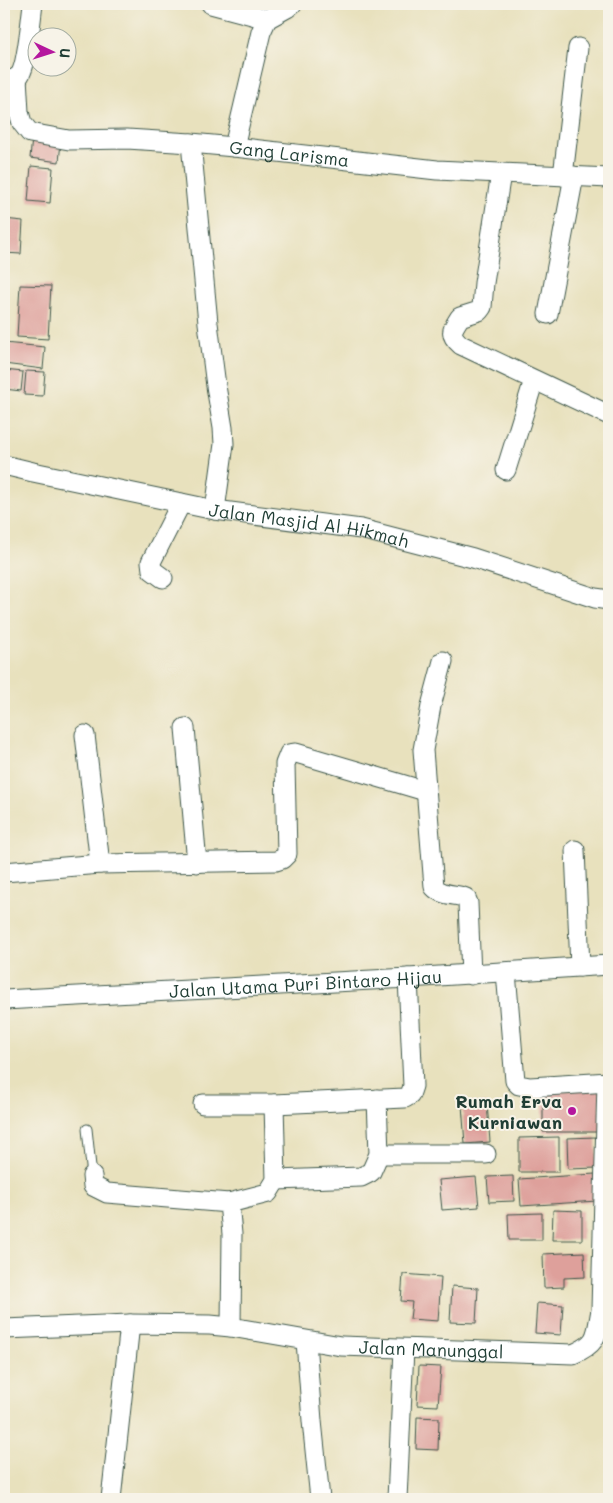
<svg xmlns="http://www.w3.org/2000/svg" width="613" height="1503" viewBox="0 0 613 1503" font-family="Mali,sans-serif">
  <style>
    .building { fill: #dea09b }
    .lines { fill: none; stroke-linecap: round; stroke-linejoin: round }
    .service-casing { stroke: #3d5649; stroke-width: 11 }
    .minor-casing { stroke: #3d5649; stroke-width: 21 }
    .service { stroke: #fff; stroke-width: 9 }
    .minor { stroke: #fff; stroke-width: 19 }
    .poi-dot { fill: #b5179e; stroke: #f7f3e8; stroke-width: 2 }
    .labels { text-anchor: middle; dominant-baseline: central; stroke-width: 4; stroke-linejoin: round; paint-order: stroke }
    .street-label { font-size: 18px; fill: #1f3d34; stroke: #f7f3e8 }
    .poi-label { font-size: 18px; font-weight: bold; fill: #1f3d34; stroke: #f7f3e8; text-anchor: end }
  </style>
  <rect width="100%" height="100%" fill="#f7f3e8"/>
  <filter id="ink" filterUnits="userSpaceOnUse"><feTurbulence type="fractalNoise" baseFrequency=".02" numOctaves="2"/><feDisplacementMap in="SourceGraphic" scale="10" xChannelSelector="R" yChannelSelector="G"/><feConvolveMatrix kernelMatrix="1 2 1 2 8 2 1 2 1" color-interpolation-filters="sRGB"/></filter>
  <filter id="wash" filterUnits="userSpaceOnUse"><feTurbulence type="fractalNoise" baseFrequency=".0096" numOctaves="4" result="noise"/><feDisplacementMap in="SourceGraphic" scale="20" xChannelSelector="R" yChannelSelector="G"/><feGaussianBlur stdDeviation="1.12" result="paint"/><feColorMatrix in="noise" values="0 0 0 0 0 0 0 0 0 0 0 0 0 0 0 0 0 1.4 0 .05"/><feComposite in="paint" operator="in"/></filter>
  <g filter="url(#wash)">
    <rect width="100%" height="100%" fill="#e8e1bd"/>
    <g id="blocks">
      <path class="building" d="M32 138 61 142 59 162 30 158Z
        M31 166 53 168 50 203 28 201Z
        M4 219 23 221 21 254 4 253Z
        M20 285 51 286 48 339 17 337Z
        M4 343 45 347 43 369 4 364Z
        M4 370 23 372 21 391 4 389Z
        M26 371 45 372 43 396 24 395Z
        M543 1090H601V1132H543Z
        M487 1103 490 1142 465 1144 462 1105Z
        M559 1137V1172H519V1138Z
        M596 1137 597 1168 568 1169 567 1138Z
        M595 1174 597 1201 521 1206 519 1179Z
        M513 1176 514 1201 489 1202 487 1177Z
        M476 1177 479 1207 442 1210 439 1180Z
        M553 1210 582 1211V1240H552Z
        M542 1213V1240H509L508 1214Z
        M584 1252 585 1277 564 1278V1287L544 1288 543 1254Z
        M403 1274 441 1277 438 1321 410 1319 412 1302 401 1301Z
        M452 1286 478 1288 476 1323 450 1322Z
        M537 1303 563 1305 561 1335 535 1333Z
        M419 1366 441 1367 438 1406 417 1405Z
        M417 1417 439 1418 438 1450 416 1449Z"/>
    </g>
  </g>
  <g filter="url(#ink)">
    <use href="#blocks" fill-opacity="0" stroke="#3d5649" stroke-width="1"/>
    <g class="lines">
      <defs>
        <path id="service" d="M87 1129 92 1176"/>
        <g id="minor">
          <path d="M211 4 267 19"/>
          <path id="s1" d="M17 77 19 112 22 123 30 133 69 140 127 139 191 143 234 147 437 170 609 178"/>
          <path d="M4 80C8 80 15 80 19 76 27 67 31 18 33 4"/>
          <path d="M191 143 208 323 216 386 223 428 224 444 215 510"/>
          <path d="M234 147 261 32 267 19 287 8 292 4"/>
          <path d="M501 173 484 283 482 307 479 311 460 317C452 330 448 334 461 345L609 415"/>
          <path d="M563 176 578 48"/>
          <path d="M548 314 574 176"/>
          <path id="s2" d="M4 465 33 472 215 510 361 529 473 558 595 598 609 600"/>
          <path d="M506 470 534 380"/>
          <path d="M163 578 152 570 151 562 181 503"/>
          <path d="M443 661 431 706 423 750 434 887C442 896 456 894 466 898L468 903 471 975"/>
          <path d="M185 728 197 863"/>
          <path d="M85 735 100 864"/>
          <path d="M575 850 580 967"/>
          <path d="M4 872 100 864 276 861 282 859 287 854 285 764 289 754 296 753 425 791"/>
          <path d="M506 972 515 1081 519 1085 530 1087 609 1082"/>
          <path id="s3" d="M4 1000 408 978 609 965"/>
          <path d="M203 1104H274L405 1098 410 1095 413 1086 408 978"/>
          <path d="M379 1154H486"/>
          <path d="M92 1176 93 1186 107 1193 229 1203 232 1234 231 1327"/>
          <path d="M276 1180 361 1177 371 1172 379 1154 377 1099"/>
          <path d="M229 1203 268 1193 276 1180 274 1104"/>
          <path id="s4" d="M4 1329 130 1324 210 1325 231 1327 341 1346 573 1354C599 1343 596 1335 601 1310L607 1082"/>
          <path d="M306 1341 312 1421 320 1499"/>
          <path d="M111 1499 130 1324"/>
          <path d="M397 1499 404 1349"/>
        </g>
      </defs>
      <use href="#service" class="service-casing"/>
      <use href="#minor" class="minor-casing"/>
      <use href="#service" class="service"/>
      <use href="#minor" class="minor"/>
    </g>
  </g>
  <circle class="poi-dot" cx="572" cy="1111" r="5"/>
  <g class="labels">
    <g class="street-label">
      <text stroke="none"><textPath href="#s1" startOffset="320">Gang Larisma</textPath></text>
      <text stroke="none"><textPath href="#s2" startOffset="311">Jalan Masjid Al Hikmah</textPath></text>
      <text stroke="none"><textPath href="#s3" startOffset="302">Jalan Utama Puri Bintaro Hijau</textPath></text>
      <text stroke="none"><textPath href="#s4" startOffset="429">Jalan Manunggal</textPath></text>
    </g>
    <g class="poi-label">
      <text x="562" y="1101">Rumah Erva<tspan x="562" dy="21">Kurniawan</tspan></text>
    </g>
  </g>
  <rect width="613" height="1503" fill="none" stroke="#f7f3e8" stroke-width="20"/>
  <g transform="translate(52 52) rotate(94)"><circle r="24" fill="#f7f3e8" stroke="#a1aaa0"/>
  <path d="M0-4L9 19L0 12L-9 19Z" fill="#b5179e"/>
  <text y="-8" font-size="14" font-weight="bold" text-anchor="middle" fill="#1f3d34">U</text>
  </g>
</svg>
